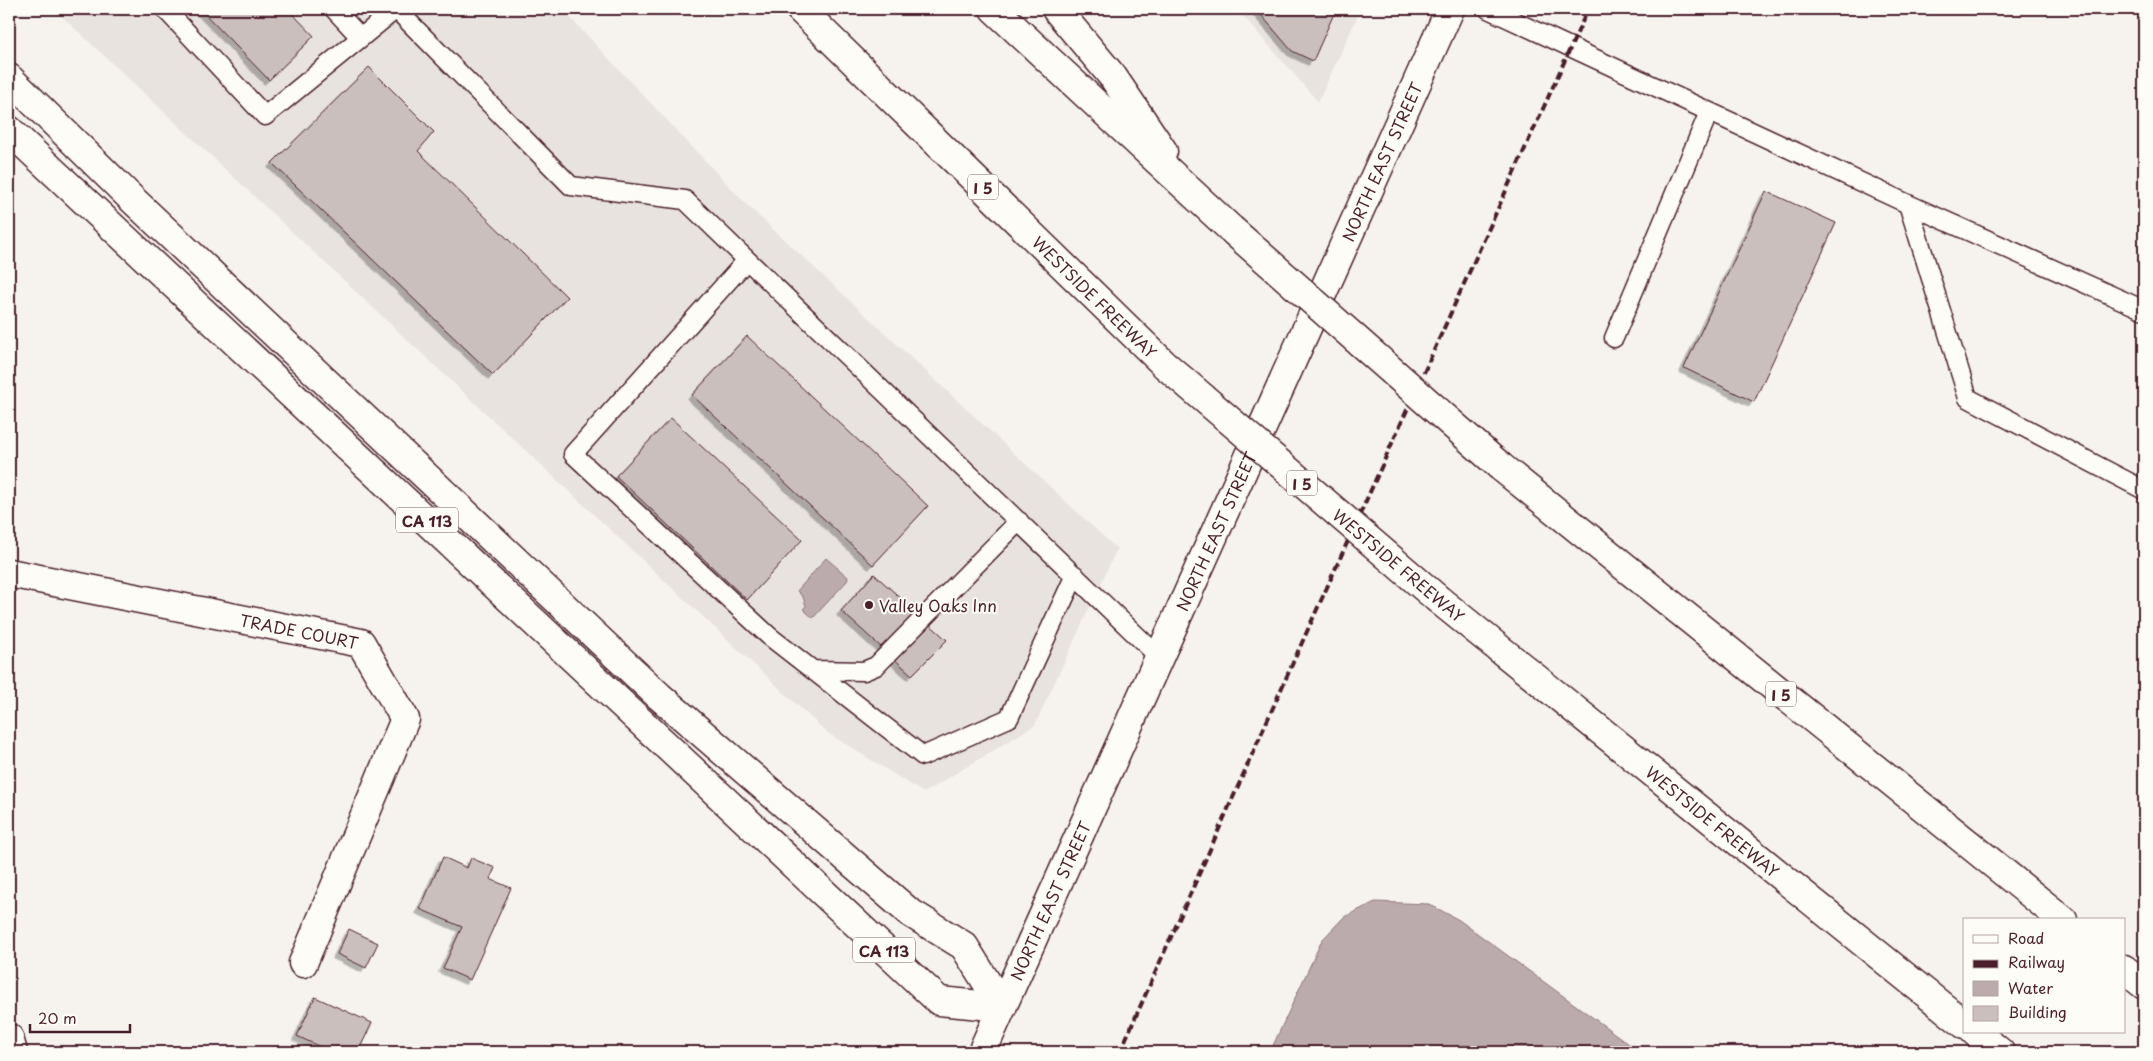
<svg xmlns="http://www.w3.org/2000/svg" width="2153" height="1061" viewBox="0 0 2153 1061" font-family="'Playpen Sans',sans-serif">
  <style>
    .built { fill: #e9e3e0 }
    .water { fill: #bbabac; stroke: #8e7378 }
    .building { fill: #cbbfbe; stroke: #4a1f2b; filter: url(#shadow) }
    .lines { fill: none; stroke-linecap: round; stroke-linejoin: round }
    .lane-casing { stroke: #4a1f2b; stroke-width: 21 }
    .street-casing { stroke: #4a1f2b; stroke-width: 31 }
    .secondary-casing { stroke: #4a1f2b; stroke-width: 31 }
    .highway-casing { stroke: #4a1f2b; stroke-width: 31 }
    .lane { stroke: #fdfcf7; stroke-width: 18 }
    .street { stroke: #fdfcf7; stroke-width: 28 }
    .secondary { stroke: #fdfcf7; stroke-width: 28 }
    .highway { stroke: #fdfcf7; stroke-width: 28 }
    .rail { stroke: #4a1f2b; stroke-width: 4; stroke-dasharray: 8 4; stroke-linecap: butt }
    .highway-bridge-casing { stroke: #4a1f2b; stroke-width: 31; stroke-linecap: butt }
    .highway-bridge { stroke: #fdfcf7; stroke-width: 28 }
    .poi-dot { fill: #4a1f2b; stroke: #fdfcf7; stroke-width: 2 }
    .labels { text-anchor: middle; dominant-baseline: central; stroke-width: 4; stroke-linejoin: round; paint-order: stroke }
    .shield { fill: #fdfcf7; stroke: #806168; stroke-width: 1 }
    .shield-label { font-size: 15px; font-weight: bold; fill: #4a1f2b }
    .street-label { font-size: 16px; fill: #4a1f2b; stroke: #fdfcf7 }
    .poi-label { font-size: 16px; fill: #4a1f2b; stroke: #fdfcf7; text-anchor: start }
  </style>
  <defs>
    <filter id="shadow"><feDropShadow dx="-4.5" dy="4.5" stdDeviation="0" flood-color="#0004"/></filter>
  </defs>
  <rect width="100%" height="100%" fill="#f6f3ef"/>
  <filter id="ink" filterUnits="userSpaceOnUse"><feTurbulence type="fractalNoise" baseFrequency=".02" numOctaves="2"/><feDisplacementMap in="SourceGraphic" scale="10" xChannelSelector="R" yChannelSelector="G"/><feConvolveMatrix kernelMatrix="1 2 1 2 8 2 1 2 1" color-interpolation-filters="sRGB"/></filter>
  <g filter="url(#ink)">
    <path class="built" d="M54 9H562L745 203 1117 549 1035 725 924 793 826 732Z
      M1237 9H1361L1318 102Z"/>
    <path class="water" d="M826 558 848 577 847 581 813 618 803 609 806 606 803 597 797 591Z
      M1375 902 1429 904 1459 920 1640 1052H1270L1322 940 1344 917Z"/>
    <path class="building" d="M200 9H288L314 36 269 80Z
      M1256 9H1336L1313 61 1292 51Z
      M369 67 434 132 418 151 567 297 493 375 272 163Z
      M1766 191 1836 223 1754 402 1684 368Z
      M747 336 928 506 873 565 692 395Z
      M671 418 802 540 747 600 616 476Z
      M874 574 947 640 912 675 841 611Z
      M443 857 467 868 471 858 495 868 490 879 511 888 470 980 443 968 462 927 420 909Z
      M349 929 378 943 366 968 337 954Z
      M315 997 372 1023 358 1052H331L297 1036Z"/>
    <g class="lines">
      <defs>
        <path id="lane" d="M165 9 265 116 396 9
          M334 9 361 38
          M396 9 571 186 685 200 1159 657
          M1488 9 1908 204 2144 310
          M1908 204 1968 398 2144 490
          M747 260 573 454 769 636 923 756 1009 718 1075 575
          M1614 338 1709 112
          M813 670 864 671 876 666 1019 521"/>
        <g id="street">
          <path id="s1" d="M9 573 361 643 405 719 303 963"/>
          <path d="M9 1038 13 1052"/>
        </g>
        <g id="secondary">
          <path id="s2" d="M982 1052 1450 9"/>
        </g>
        <g id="highway">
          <path id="s3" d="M800 9 1165 365"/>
          <path d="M994 9 1231 229"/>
          <path d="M1056 9 1113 77 1163 151"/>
          <path d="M9 78 133 200 659 696 909 912 964 946 1002 1007"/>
          <path d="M9 130 939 1001 1002 1007"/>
          <path d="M1501 467 2063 920"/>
          <path id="s4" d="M1439 600 1964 1024"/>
          <path d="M2124 969 2144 985"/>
          <path d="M1975 1032 2000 1052"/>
        </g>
      </defs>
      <use href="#lane" class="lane-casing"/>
      <use href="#street" class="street-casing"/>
      <use href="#secondary" class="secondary-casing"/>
      <use href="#highway" class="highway-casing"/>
      <use href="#lane" class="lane"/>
      <use href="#street" class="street"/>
      <use href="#secondary" class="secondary"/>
      <use href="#highway" class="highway"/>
      <path class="rail" d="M1120 1052 1291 667 1588 9"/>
      <defs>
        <path id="highway-bridge" d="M1231 229 1501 467
          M1165 365 1439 600"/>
      </defs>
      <use href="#highway-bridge" class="highway-bridge-casing"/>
      <use href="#highway-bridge" class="highway-bridge"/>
    </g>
  </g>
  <circle class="poi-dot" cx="869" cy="605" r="5"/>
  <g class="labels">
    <g class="shield">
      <rect x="968" y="174.5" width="30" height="25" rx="4"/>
      <rect x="1287" y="470.5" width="30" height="25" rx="4"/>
      <rect x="396" y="507.5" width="62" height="25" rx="4"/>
      <rect x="1766" y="681.5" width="30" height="25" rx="4"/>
      <rect x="853" y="937.5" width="62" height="25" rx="4"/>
    </g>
    <g class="shield-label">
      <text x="983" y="187">I 5</text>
      <text x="1302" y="483">I 5</text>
      <text x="427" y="520">CA 113</text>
      <text x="1781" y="694">I 5</text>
      <text x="884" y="950">CA 113</text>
    </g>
    <g class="street-label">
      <text stroke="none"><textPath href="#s2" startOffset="976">NORTH EAST STREET</textPath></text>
      <text stroke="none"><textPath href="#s3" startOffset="412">WESTSIDE FREEWAY</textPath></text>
      <text stroke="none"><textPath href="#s2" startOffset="571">NORTH EAST STREET</textPath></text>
      <text transform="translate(1399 565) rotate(40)">WESTSIDE FREEWAY</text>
      <text stroke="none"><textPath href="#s1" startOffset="296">TRADE COURT</textPath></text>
      <text stroke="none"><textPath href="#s4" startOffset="352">WESTSIDE FREEWAY</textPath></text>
      <text stroke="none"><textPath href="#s2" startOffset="166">NORTH EAST STREET</textPath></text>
    </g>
    <g class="poi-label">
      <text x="879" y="605">Valley Oaks Inn</text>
    </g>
  </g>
  <rect width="2153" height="1061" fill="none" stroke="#fdfcf7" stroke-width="30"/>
  <rect x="15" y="15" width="2123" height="1031" fill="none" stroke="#4a1f2b" stroke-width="2" filter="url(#ink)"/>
  <rect x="1963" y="918" width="162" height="115" fill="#fdfcf7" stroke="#b5a4a5"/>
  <rect x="1973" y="935" width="25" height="8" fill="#fdfcf7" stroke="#b5a4a5"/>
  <text x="2008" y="944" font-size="15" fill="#4a1f2b">Road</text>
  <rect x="1973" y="960" width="25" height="8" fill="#4a1f2b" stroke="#b5a4a5"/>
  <text x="2008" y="968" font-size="15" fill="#4a1f2b">Railway</text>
  <rect x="1973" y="981" width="25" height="15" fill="#bbabac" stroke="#b5a4a5"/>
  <text x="2008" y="994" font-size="15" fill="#4a1f2b">Water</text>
  <rect x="1973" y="1006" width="25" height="15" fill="#cbbfbe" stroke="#b5a4a5"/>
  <text x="2008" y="1018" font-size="15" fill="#4a1f2b">Building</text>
  <path d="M30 1024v8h100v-8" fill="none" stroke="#4a1f2b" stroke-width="2.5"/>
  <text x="38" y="1024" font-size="15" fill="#4a1f2b" stroke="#fdfcf7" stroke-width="4" paint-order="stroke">20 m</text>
</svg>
